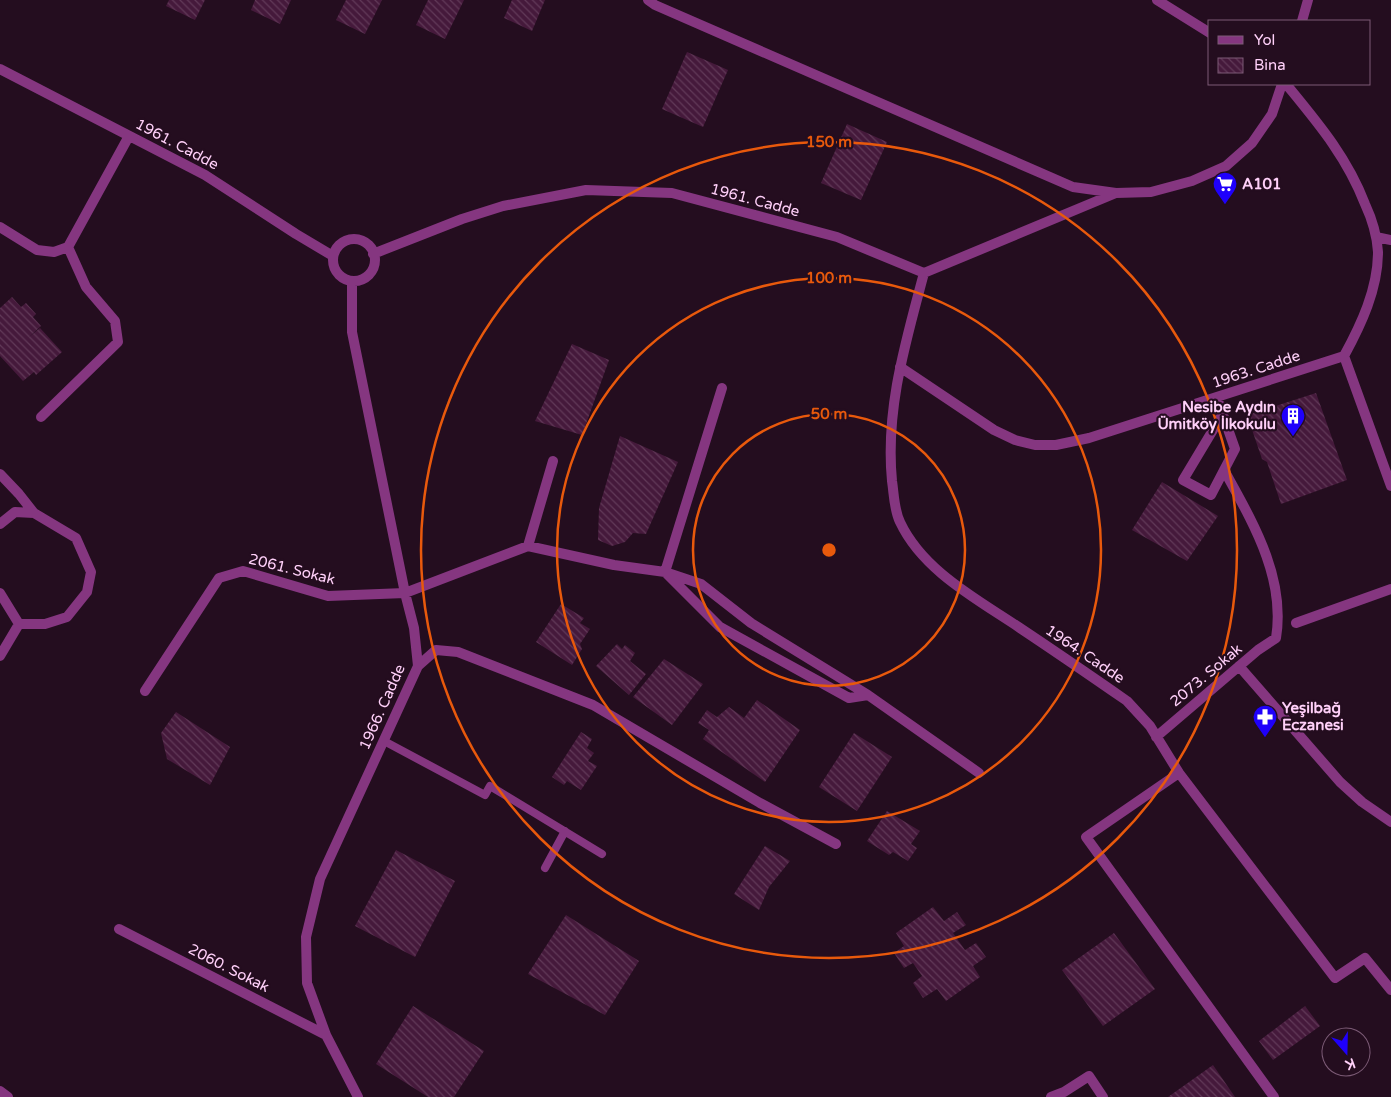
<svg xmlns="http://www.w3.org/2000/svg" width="1391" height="1097" viewBox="0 0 1391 1097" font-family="'Varela Round',sans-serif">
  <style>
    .building { fill: url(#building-back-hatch) }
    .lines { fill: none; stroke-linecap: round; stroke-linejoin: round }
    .lane { stroke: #853680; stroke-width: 8 }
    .street { stroke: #853680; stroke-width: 10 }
    .ring { fill: none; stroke: #e8590c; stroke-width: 2.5 }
    .labels { text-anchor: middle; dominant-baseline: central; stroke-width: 4.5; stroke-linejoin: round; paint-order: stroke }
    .street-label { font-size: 15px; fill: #ffd0f9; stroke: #240d1f }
    .poi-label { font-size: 15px; font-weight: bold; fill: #ffd0f9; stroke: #240d1f; text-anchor: start }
    .centre { fill: #e8590c; stroke: #240d1f; stroke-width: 2.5 }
    .ring-label { font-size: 15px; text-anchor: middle; font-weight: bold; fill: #e8590c; stroke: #240d1f; stroke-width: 4.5; stroke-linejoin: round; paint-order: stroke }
  </style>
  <defs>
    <pattern id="building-back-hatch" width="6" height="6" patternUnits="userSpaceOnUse" patternTransform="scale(1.25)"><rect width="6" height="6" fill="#45193b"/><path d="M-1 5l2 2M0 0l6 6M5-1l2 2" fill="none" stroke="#613958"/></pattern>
  </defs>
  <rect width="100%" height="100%" fill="#240d1f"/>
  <path class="building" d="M169 0H205L195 20 166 6Z
    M255 0H291L280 24 251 10Z
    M346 0H382L365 34 336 20Z
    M428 0H464L445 39 416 25Z
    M512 0H545L532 31 504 18Z
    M687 52 728 70 703 127 662 109Z
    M847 124 887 142 861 200 821 183Z
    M12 297 21 307 26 303 36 314 33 317 41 326 28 338 40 328 62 352 36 375 34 372 23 381 0 356V308Z
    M572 344 609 360 582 435 535 421Z
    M1316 393 1347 480 1281 504 1267 462 1262 459 1247 415Z
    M620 436 678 462 646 534 633 533 625 542 612 546 598 540 599 508Z
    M1162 482 1218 516 1187 561 1132 530Z
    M561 604 584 618 580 623 590 629 580 644 582 649 572 665 536 642Z
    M617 644 622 649 625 645 635 653 630 661 646 674 629 695 596 666Z
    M664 659 703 684 672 725 633 697Z
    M757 700 800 730 765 782 703 739 709 730 698 723 707 710 717 717 729 707 744 718Z
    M176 712 230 747 210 785 167 759 161 733Z
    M581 732 592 739 587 748 594 753 588 761 597 766 581 790 567 781 564 785 552 777Z
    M854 733 892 757 857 811 819 787Z
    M887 811 920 831 911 844 917 848 908 861 893 852 889 855 867 841Z
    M765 846 790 861 769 887 759 910 734 894Z
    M396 850 455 881 415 957 355 926Z
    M933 907 944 921 957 912 966 925 953 933 965 950 976 943 986 957 973 966 980 977 946 1001 937 989 923 998 913 983 922 976 913 963 904 968 894 953 904 946 896 933Z
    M566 915 639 961 605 1015 528 974Z
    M1114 933 1155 989 1103 1026 1062 970Z
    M413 1006 484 1051 454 1097H428L376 1064Z
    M1305 1006 1320 1026 1273 1060 1259 1041Z
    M1213 1065 1235 1097H1168Z"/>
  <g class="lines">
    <path class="lane" d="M384 741 485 795 490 786 602 854
      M545 868 565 831"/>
    <path class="street" d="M648 0 655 5 1073 187 1116 193 1151 192 1192 181 1226 166 1252 143 1272 114 1282 84
      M1157 0 1210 33
      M1302 21 1308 0
      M0 69 205 175 296 234 333 256
      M0 227 37 250 54 252 68 247 129 136
      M1376 237 1391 240
      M333 260a21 21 0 1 1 42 0a21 21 0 1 1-42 0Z
      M373 254 462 219 503 206 586 190 672 193 837 237 924 273 1116 193
      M924 273C906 341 885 409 892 481 894 494 894 510 900 522 923 571 977 599 1020 628 1056 652 1091 676 1127 701L1150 726 1179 773 1335 978 1365 958 1391 990
      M352 281V332L405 593 414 628 418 666 320 879 306 937 307 983 326 1035 358 1097
      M1344 356 1391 486
      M900 367 994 430 1015 440 1035 445H1056L1089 438 1344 356C1361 325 1378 289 1378 252 1377 236 1372 219 1365 204 1347 157 1318 123 1286 84
      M1217 398 1235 449 1211 495 1183 480 1222 415
      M41 417 118 342 115 321 86 287 68 247
      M0 474 19 494 34 513 76 538 91 572 87 592 67 617 45 624H19L0 656
      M0 524 15 512 34 513
      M528 546 553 461
      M665 572 722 388
      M667 574 720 627 849 698 868 695
      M0 593 19 624
      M1296 623 1391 589
      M418 666 436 650 458 652 593 705 760 803 836 844
      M1239 666 1340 782 1362 802 1391 822
      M145 691 219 578 243 571 328 596 405 593 528 546 614 565 665 572 701 584 751 623 868 695 979 773
      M1156 737 1258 650 1276 638C1286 577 1252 521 1224 470
      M1179 773 1086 837 1274 1097
      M119 929 326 1035
      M0 1091 8 1097
      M1051 1097 1064 1092 1089 1076 1103 1097"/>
  </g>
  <g class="ring">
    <circle cx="829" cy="550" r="136"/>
    <circle cx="829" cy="550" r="272"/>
    <circle cx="829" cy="550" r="408"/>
  </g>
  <defs>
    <symbol id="supermarket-pin" viewBox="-11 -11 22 30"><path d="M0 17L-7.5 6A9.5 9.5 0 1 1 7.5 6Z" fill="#1f00fb" stroke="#240d1f"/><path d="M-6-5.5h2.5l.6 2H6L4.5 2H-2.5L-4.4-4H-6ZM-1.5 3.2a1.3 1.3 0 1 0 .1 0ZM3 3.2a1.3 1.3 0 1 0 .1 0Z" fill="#fff"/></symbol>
    <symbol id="building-pin" viewBox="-11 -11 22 30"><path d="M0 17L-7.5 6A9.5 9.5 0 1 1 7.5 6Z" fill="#1f00fb" stroke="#240d1f"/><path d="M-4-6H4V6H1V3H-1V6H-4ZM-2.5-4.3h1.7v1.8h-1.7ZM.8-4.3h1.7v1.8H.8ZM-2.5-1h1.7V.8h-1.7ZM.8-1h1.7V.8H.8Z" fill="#fff"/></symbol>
    <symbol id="pharmacy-pin" viewBox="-11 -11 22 30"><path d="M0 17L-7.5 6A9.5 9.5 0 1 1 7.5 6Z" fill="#1f00fb" stroke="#240d1f"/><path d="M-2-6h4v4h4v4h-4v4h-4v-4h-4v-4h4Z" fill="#fff"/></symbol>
  </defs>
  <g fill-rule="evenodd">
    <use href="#supermarket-pin" x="1211" y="170" width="28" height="38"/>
    <use href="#building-pin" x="1279" y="402" width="28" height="38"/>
    <use href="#pharmacy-pin" x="1251" y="703" width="28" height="38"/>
  </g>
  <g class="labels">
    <g class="street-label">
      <text transform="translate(177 144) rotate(28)">1961. Cadde</text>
      <text transform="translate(755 200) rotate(15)">1961. Cadde</text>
      <text transform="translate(1256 369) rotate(-18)">1963. Cadde</text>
      <text transform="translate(292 569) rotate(14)">2061. Sokak</text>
      <text transform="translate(1085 654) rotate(34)">1964. Cadde</text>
      <text transform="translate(1206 675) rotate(-40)">2073. Sokak</text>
      <text transform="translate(382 707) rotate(-66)">1966. Cadde</text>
      <text transform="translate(229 968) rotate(27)">2060. Sokak</text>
    </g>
    <g class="poi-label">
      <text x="1242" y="184">A101</text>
      <text x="1276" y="407" text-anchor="end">Nesibe Aydın<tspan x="1276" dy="17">Ümitköy İlkokulu</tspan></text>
      <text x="1282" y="708">Yeşilbağ<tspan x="1282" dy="17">Eczanesi</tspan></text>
    </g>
  </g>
  <circle cx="829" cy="550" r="8" class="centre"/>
  <g class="ring-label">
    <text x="829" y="147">150 m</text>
    <text x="829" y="283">100 m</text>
    <text x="829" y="419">50 m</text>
  </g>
  <rect x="1208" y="20" width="162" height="65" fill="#240d1f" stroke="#7c5b76"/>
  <rect x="1218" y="36" width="25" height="8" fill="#853680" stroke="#7c5b76"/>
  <text x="1254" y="45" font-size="15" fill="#ffd0f9">Yol</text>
  <rect x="1218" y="58" width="25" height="15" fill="url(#building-back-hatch)" stroke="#7c5b76"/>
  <text x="1254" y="70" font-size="15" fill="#ffd0f9">Bina</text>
  <g transform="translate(1346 1052) rotate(160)"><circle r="24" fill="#240d1f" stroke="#7c5b76"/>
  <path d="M0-4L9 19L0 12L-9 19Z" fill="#1f00fb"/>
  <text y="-8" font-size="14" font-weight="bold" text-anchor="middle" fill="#ffd0f9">K</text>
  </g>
</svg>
